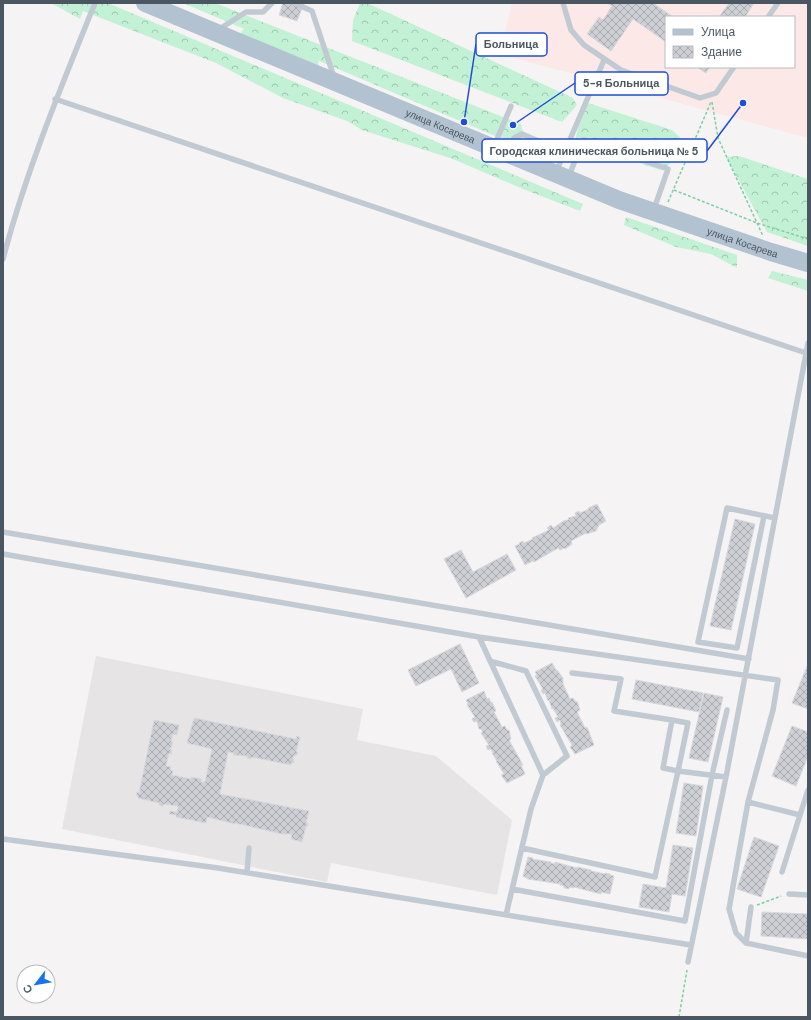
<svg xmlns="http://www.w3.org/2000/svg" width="811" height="1020" viewBox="0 0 811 1020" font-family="'DM Sans',sans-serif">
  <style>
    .education { fill: #e6e4e5 }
    .medical { fill: #fce8e6; fill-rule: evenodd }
    .grass { fill: #c3f1d5 }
    .forest { fill: url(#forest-crowns) }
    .building { fill: url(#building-cross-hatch); stroke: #d7d9de }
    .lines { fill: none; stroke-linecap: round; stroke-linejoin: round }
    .path { stroke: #7ad0a6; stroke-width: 1.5; stroke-dasharray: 3 2; stroke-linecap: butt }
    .service { stroke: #c1cad2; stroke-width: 5.5 }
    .primary { stroke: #b3c2d1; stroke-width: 18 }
    .labels { text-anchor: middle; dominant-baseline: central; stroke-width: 3.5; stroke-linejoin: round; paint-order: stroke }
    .street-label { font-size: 10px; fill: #4a5661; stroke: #fff }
    .leader { fill: none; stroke: #1d4ed8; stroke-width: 1.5 }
    .callout-dot { fill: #1d4ed8; stroke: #fff; stroke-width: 1.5 }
    .callout { fill: #fff; stroke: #1d4ed8; stroke-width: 1.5 }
    .callout-label { font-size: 11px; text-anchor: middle; font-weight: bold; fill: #4a5661 }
  </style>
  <defs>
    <pattern id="forest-crowns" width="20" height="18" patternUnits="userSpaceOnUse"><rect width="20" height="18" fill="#c3f1d5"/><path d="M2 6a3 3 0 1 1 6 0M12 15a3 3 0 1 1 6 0" fill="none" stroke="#a0c6b0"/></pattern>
    <pattern id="building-cross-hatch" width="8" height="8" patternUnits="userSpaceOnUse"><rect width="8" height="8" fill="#cdcfd5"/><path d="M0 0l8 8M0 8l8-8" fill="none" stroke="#a8abb0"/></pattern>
  </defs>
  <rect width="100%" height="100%" fill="#f5f3f3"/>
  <path class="education" d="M96 656 363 709 357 740 436 756 512 820 497 895 331 863 327 882 62 829Z"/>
  <path class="medical" d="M512 3H808V138L500 54ZM666 17H794V67H666Z"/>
  <path class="grass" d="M246 26 318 59 319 68 240 34Z"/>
  <path class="forest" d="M51 3H108L583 204 580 211 523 189 453 159 362 130 347 121 283 98 216 63 83 11 80 19Z
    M183 3H215L521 124 524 139 519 146Z
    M360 3H367L573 98 577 105 562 122 352 41 353 20Z
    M588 103 672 130 685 142 681 157 660 170 575 141 578 128Z
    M739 156 808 179V246L767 232 726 157Z
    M626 217 737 255V268L711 254 676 247 624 225Z
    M772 271 808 280V291L768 278Z"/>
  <path class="building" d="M283 3H304L297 21 279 15Z
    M607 3H653L673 17H666V42L633 19 611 51 587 34 599 17 603 20 612 6Z
    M729 3H754L745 17H719Z
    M697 67H710L706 73Z
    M597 504 606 521 599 525 596 531 586 534V533L571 541 572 544 565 549 564 548 560 550 558 548 534 562 533 561 525 565 515 546 520 544 519 543 523 541 524 543 533 539 532 538 549 530 547 528 551 525 553 528 565 520 566 521 569 519 568 518 576 516 575 513 579 511 580 513 589 509 588 508Z
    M735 519 755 524 731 630 710 626Z
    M461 550 473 572 507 554 516 570 466 598 444 559Z
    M460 644 479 683 462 692 451 669 416 686 408 670Z
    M552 663 556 670H557L563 678V684L570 699 573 698 576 702 577 701 580 710 577 712 585 728 587 727 594 745 575 754 570 747 572 745 560 725 561 724 560 720 557 722 555 718 558 717 553 708 552 709 549 700 548 701 545 693 543 694 541 690 543 689 535 676 537 675 535 672Z
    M808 664V709L792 703Z
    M636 680 703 693 699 712 632 699Z
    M484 691 487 699 489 698 491 703 492 702 496 711 494 712 502 727 505 726 507 730H509L511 739 509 740 523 765H521L525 774 507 783 501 775 504 774 496 761H497L492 753H493L491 749 488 750 486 746 489 745 481 733 483 732 481 729H479L477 721 474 722 472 719 475 717 467 705 468 704 466 700Z
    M704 693 723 697 708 762 689 758Z
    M194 718 296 739 297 736 300 737 296 752H298L297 755 293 756 294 763 292 762 291 765 251 757V759L247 758V756L234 755V753L228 752 220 794 309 811 306 823H308V826H306L302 842 291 839 292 834H282L235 823V824L207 817 206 823 176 817V815L169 814 170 811 177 812 178 806 164 804 163 806 159 805V803L138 798V796L136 795 137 792 139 793 154 720 179 725 177 735 173 734 171 741 173 742 170 750H172L171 754 169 753 166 766 171 767 170 770 173 771 172 775 191 779V777L202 779 201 782H205L212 749 187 743Z
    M792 726 808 732V756L796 786 772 776Z
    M684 783 703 786 696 836 676 833Z
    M754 837 779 846 761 897 737 889Z
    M673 845 693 848 685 896 672 894 669 912 639 907 643 884 666 888Z
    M528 857 533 858 532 859 551 862V863L555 864V862L577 868V867L591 870V871L605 874V873L610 874V875L614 876 610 894 601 892V894L574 887V888L569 887V889L564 888V886L560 885V884L528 879 523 876Z
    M762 912 808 914V939L761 936Z"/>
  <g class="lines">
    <path class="path" d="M712 102 718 138 763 236
      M674 190 757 223 808 239
      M668 202 711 102
      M757 905 781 896
      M679 1017 687 970"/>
    <path class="service" d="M294 3 312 11 334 77
      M563 3 571 30 584 45 621 70 700 98 716 93 734 67
      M768 17 778 3
      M218 30 246 12H263L272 3
      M55 99 806 353
      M494 146 511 106
      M509 152 514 138 522 134 564 152
      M556 172 604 60
      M569 176 583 140H585L668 169 654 209
      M3 259C26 171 61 87 95 3
      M764 516 737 648 698 642 727 508 775 518
      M3 532 749 659
      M3 554 479 637
      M490 661 526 671 567 756 543 775 531 809 506 915
      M572 673 621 679 614 711 672 720 663 768 678 771 688 723 672 720
      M543 775 479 637 778 680 773 710 748 802 729 909 736 933 746 943
      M748 802 800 815 782 872
      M800 815 808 790
      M3 839 218 868 691 945
      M522 848 655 877 678 771 726 777
      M247 872 249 848
      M512 889 685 921 712 775 727 710
      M789 894 808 895
      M751 907 746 943 808 956
      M688 962 726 777 808 343"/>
    <path class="primary" id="s1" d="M145 3 619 200 771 252 808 263"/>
  </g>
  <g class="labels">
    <g class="street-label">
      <text stroke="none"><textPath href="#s1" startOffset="320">улица Косарева</textPath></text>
      <text stroke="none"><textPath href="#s1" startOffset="644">улица Косарева</textPath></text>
    </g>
  </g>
  <path class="leader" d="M464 122L476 44M513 125L575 83M743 103L707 151"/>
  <g class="callout-dot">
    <circle cx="464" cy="122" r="4"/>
    <circle cx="513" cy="125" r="4"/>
    <circle cx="743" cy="103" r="4"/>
  </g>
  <g class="callout">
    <rect x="476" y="33" width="71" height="23" rx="4"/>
    <rect x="575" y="72" width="93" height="23" rx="4"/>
    <rect x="482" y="139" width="225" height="23" rx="4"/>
  </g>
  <g class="callout-label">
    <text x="511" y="48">Больница</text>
    <text x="621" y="87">5-я Больница</text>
    <text x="594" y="155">Городская клиническая больница № 5</text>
  </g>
  <rect width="811" height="1020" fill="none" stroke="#4a5661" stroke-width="8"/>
  <rect x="665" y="16" width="130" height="52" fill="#ffffff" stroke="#b7bbc0"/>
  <rect x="673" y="29" width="20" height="6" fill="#b3c2d1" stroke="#b7bbc0"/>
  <text x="701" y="36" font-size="12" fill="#4a5661">Улица</text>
  <rect x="673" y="46" width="20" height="12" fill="url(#building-cross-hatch)" stroke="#b7bbc0"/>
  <text x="701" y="56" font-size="12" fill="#4a5661">Здание</text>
  <g transform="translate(36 984) rotate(239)"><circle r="19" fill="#ffffff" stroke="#b7bbc0"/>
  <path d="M0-3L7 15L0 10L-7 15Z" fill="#1a73e8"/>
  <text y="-6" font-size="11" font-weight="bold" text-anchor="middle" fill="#4a5661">С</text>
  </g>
</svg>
